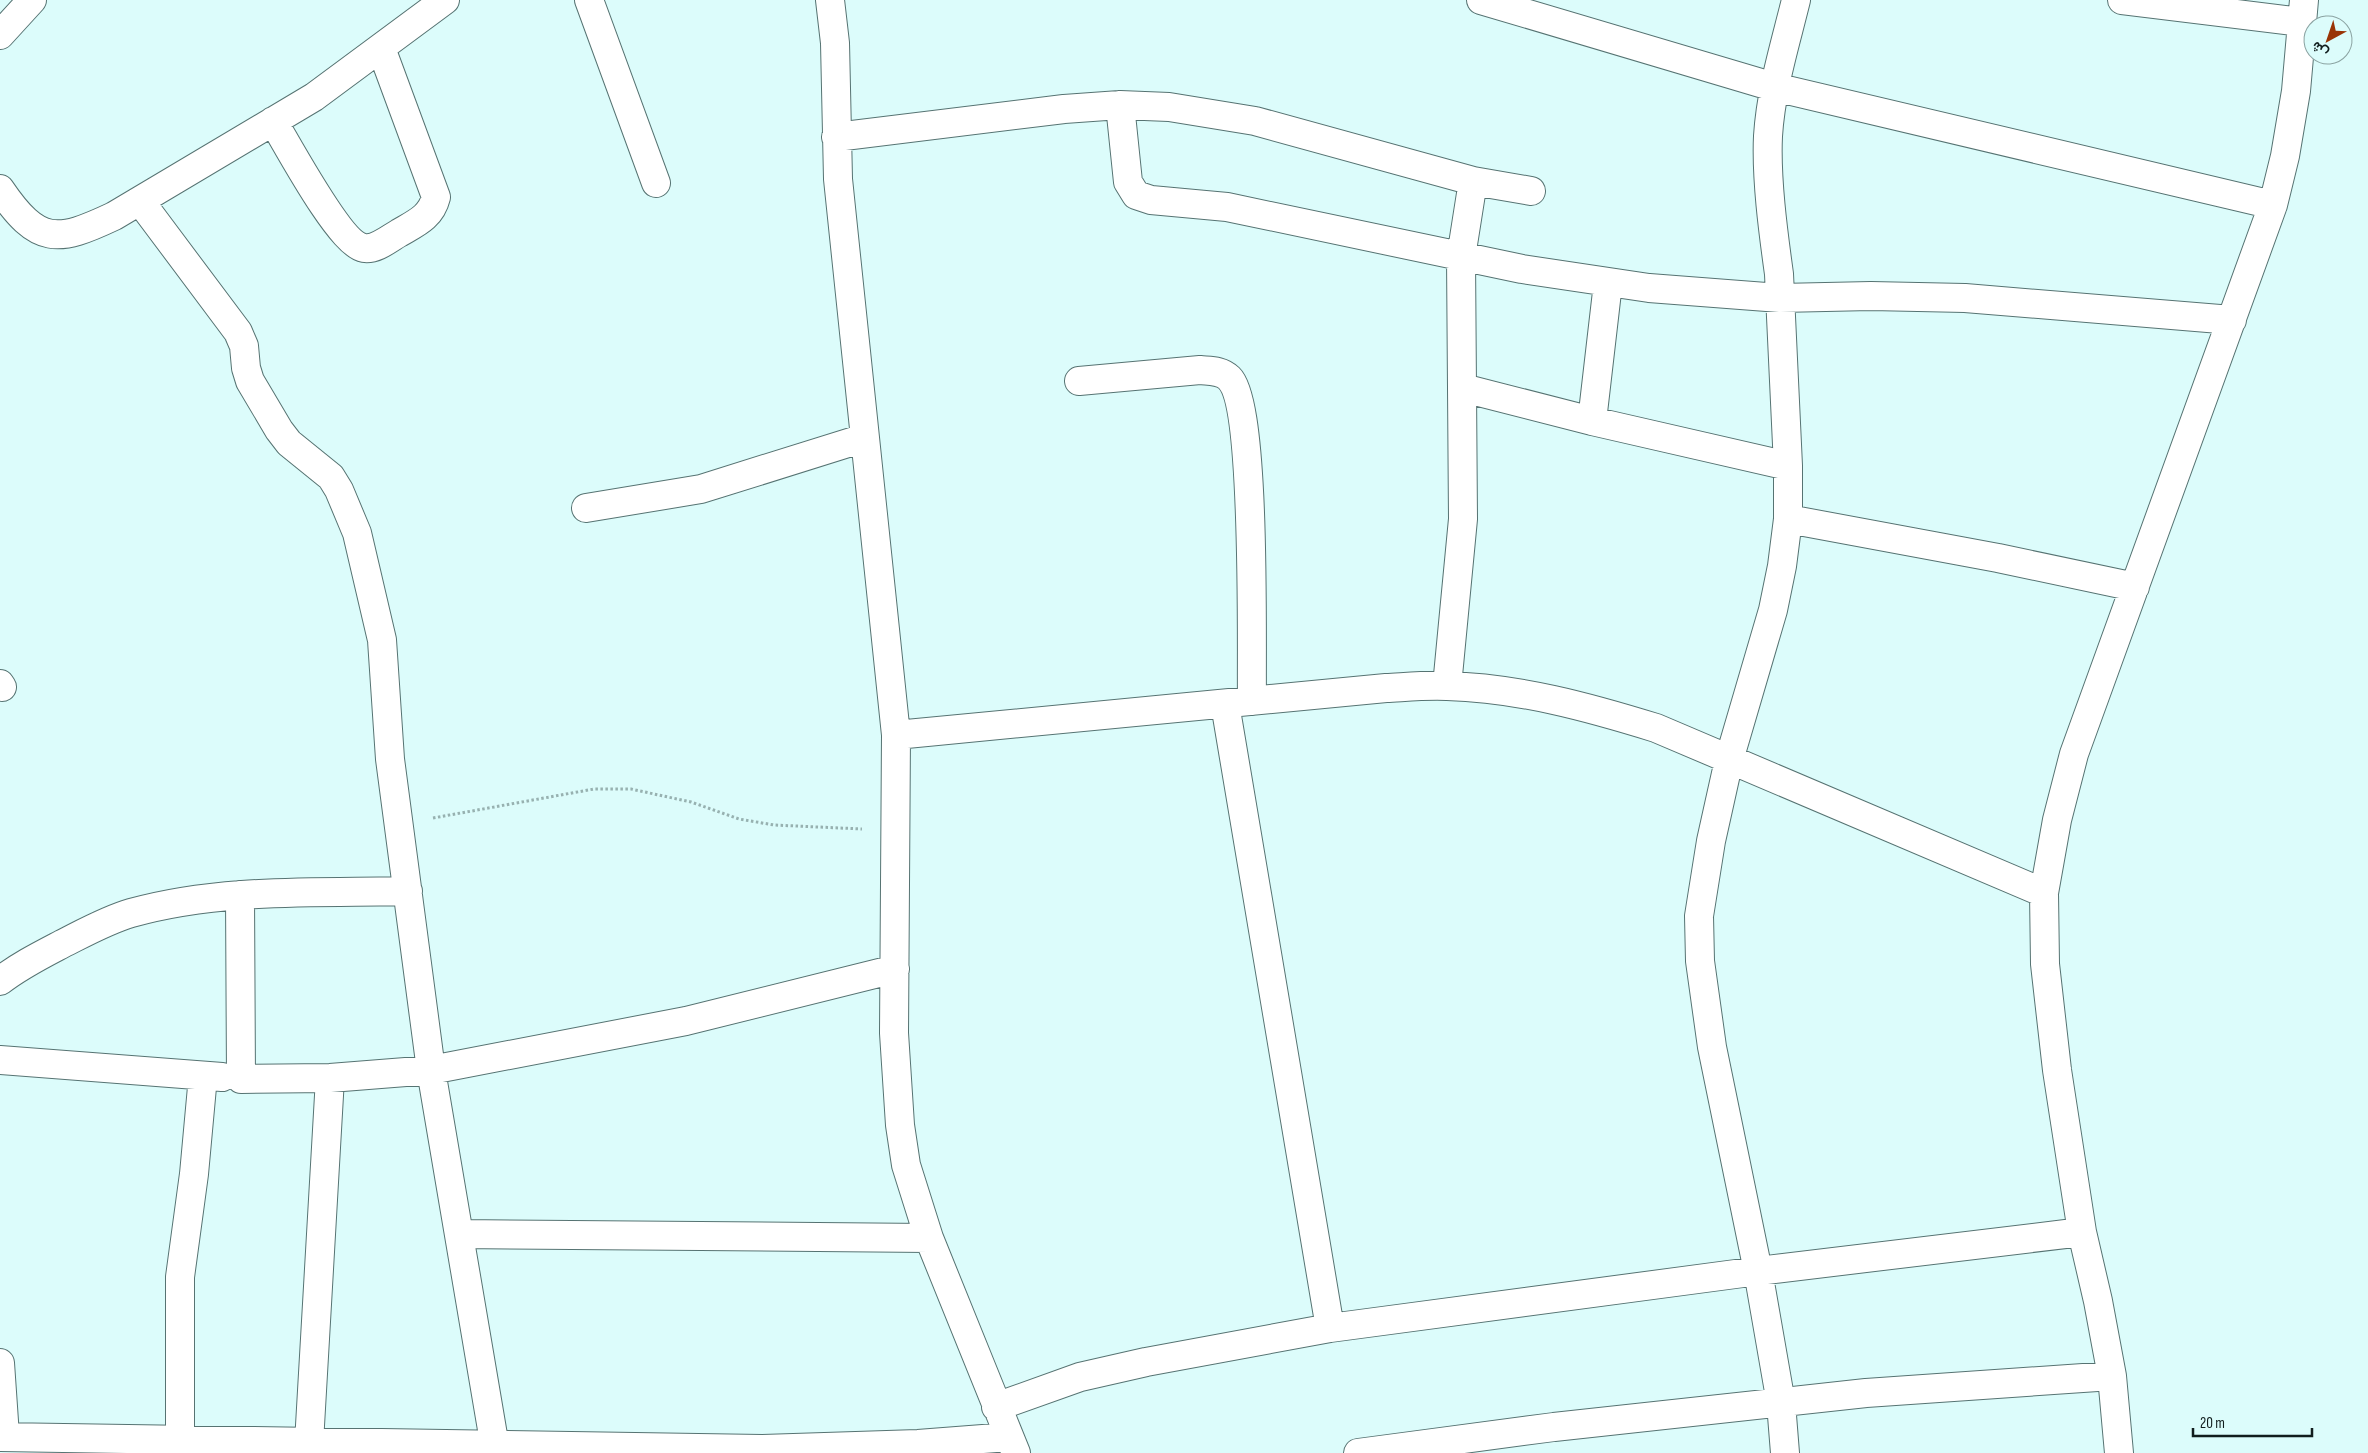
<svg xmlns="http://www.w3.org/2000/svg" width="2368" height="1453" viewBox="0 0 2368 1453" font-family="'Sofia Sans Condensed',Vazirmatn,sans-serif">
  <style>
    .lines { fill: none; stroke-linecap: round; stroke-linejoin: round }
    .street-casing { stroke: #567372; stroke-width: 30 }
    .path { stroke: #97b1b0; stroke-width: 3; stroke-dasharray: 2.5 2.5; stroke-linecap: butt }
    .street { stroke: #fff; stroke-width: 28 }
  </style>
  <rect width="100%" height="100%" fill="#dcfcfb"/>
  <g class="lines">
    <defs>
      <path id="street" d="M589 0 656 183
        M830 0 835 43 838 179 896 735 894 1033 900 1125 906 1165 929 1238 1016 1453
        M1481 0 1774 87 2273 205
        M2122 0 2302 22
        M0 35 32 0
        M1120 105 1128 182 1136 195 1151 200 1227 207 1522 269 1649 288 1780 298 1871 296 1965 298 2232 320
        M273 121C287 144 340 244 364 248 376 250 390 238 399 233 416 223 431 217 436 197L381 48
        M836 137 1064 109 1120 105 1169 107 1255 121 1473 181
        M0 189C38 245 57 243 114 216L314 97 445 0
        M140 201 238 332 244 346 246 368 250 381 279 430 289 443 331 477 339 490 357 533 382 640 390 759 431 1070 496 1453
        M1079 381 1200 370C1210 371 1221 370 1229 378 1257 405 1251 650 1252 701
        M1463 388 1592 421 1788 466
        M1592 421 1608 283
        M586 508 701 489 864 438
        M1788 519 1998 558 2135 587
        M0 684 2 687
        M1447 686 1463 519 1461 257 1473 181 1531 191
        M1225 704 1330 1328
        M896 735 1386 688C1406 687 1427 685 1447 686 1519 688 1588 707 1656 728L2044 893
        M240 895 241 1079 330 1078 431 1070 686 1021 895 969
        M0 981C19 966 41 955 62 944 84 933 107 920 131 913 220 888 316 893 408 891
        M0 1060 222 1077
        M459 1234 929 1238
        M0 1363 5 1436
        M996 1407 1080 1377 1146 1362 1330 1328 1758 1271 2082 1232
        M0 1437 762 1449 918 1444 1009 1437
        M180 1440V1277L194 1174 203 1076
        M309 1443 330 1078
        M1358 1453 1554 1427 1866 1393 2112 1376
        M1785 1453 1781 1403 1758 1271 1712 1047 1700 961 1699 916 1711 841 1729 760 1773 610 1782 566 1788 519V466L1779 274C1773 231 1766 178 1768 136 1771 89 1785 45 1796 0
        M2119 1453 2112 1376 2098 1301 2082 1232 2057 1070 2045 964 2044 893 2057 820 2074 754 2273 205 2285 156 2296 91 2304 0"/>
    </defs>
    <use href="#street" class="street-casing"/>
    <path class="path" d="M433 818 594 789H631L691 802 739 819 774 825 862 829"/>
    <use href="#street" class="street"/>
  </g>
  <g transform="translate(2328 40) rotate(220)"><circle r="24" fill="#dcfcfb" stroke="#8ba3a2"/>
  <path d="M0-4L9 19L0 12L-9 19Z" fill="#993406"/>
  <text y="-8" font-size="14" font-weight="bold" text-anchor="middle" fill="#111d1d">ش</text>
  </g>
  <path d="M2193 1428v8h119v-8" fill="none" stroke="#111d1d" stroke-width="2.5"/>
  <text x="2200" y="1428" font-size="15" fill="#111d1d" stroke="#dcfcfb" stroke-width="4" paint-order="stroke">20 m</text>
</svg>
